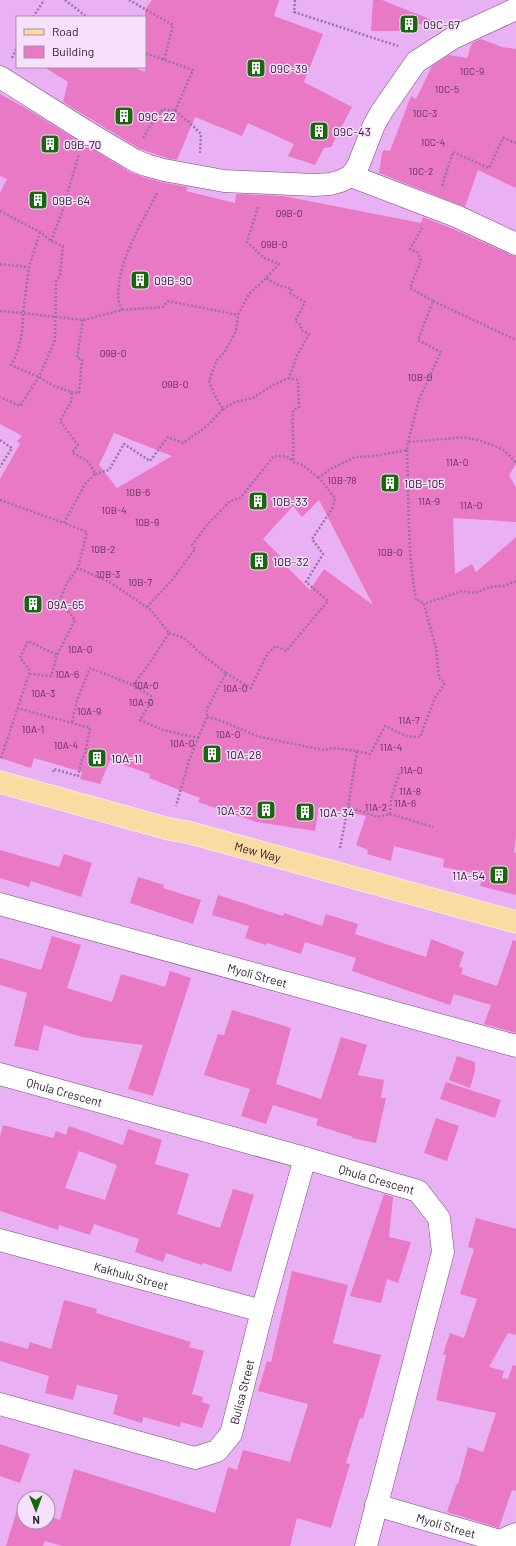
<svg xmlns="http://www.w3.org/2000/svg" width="516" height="1546" viewBox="0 0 516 1546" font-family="Barlow,sans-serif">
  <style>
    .building { fill: #e979c4; fill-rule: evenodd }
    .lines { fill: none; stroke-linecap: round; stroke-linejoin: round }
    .minor-casing { stroke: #794782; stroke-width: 23 }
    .primary-casing { stroke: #fff; stroke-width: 23 }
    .path { stroke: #9b72a3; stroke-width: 2.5; stroke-dasharray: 2 2; stroke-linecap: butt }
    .minor { stroke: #fff; stroke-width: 22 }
    .primary { stroke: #fadca3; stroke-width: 22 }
    .labels { text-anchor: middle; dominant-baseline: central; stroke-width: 3; stroke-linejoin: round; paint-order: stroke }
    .number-label { font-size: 10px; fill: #5d3056 }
    .poi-label { font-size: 12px; fill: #2e1831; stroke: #f7e0fb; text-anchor: start }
    .street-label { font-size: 12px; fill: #2e1831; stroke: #f7e0fb }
  </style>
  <rect width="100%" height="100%" fill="#e9b1f3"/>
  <path class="building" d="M152 0H279L274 16 323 34 304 82 352 107 331 147 324 148 315 165 288 156 294 144 248 123 242 136 195 117 177 160 167 158 140 149 63 102 68 82 44 67H132L145 72V10Z
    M373 0H382L432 20 400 31H371Z
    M481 39 502 47 516 49V188L478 170 465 207 379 173 382 153 384 150 390 151 411 96 416 99 432 66 449 55 467 58 472 43Z
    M0 94 27 109 128 171 143 177 161 182 188 187 186 191 235 203 236 194 283 196 421 223 423 217 451 228 511 255 516 256V464L509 475 516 488V522L453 518 455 574 472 564 476 572 516 537V835L514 852 516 853V895L480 886 483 875 443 867 444 859 394 846 391 861 367 854 368 850 356 845 366 816 319 807 315 831 256 822 198 802 200 798 149 778 150 774 110 760 100 784 80 779 82 772 34 758 31 768 0 758V479L20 444 17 441 22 436 0 424V193L7 179 0 176ZM114 433 172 456 117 488 99 465ZM319 500 373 605 324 569 310 590 280 560 282 558 263 539 293 506 302 517Z
    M0 850 59 867 64 854 92 863 81 897 31 881 29 887 0 878Z
    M138 877 164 885 163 888 201 900 193 924 130 903Z
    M218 895 283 916 284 913 322 926 326 914 358 924 355 934 426 957 431 939 464 952 459 967 463 968 461 974 497 986 513 940 516 941V1033L484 1024 491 1005 454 994 450 1005 386 983 352 971 356 958 305 942 301 954 267 943 266 945 245 938 249 926 212 915Z
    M52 936 81 945 67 988 112 1002 121 974 165 987 170 971 191 978 153 1096 128 1089 143 1045 82 1037 44 1025 38 1051 14 1046 27 993 0 985V958L41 970Z
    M232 1010 291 1028 276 1084 321 1099 341 1037 367 1045 358 1075 384 1080 381 1098H386L376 1143 352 1138 353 1137 316 1125 318 1119 273 1105 266 1124 241 1116 250 1089 204 1075 218 1034 224 1035Z
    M457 1056 475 1062V1071L470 1088 449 1080Z
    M446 1082 501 1100 495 1118 440 1099Z
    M436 1118 459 1126 447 1161 424 1153Z
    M3 1125 53 1138 56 1131 66 1135 69 1126 123 1145 128 1129 162 1140 155 1164 189 1174 177 1214 220 1228 233 1189 254 1195 231 1272 203 1263 202 1265 166 1253 163 1262 135 1252 139 1239 94 1224 90 1235 59 1225 58 1230 0 1211V1136ZM79 1151 117 1165 105 1200 65 1188Z
    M384 1194 393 1197 389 1237 411 1242 398 1283 387 1279 381 1303 350 1296Z
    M476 1218 516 1229V1335L508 1333 489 1367 504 1371 502 1378 508 1379 513 1365 516 1366V1491L512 1490 499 1528 447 1512 457 1483 458 1484 468 1447 483 1452 496 1413 436 1400 446 1355 443 1354 450 1333 464 1338 477 1299 460 1294 474 1249 468 1247Z
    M292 1271 348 1285 333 1343 381 1355 363 1419 360 1418 346 1463 350 1464 331 1528 297 1518 290 1546H62L45 1541 43 1546H6L18 1507 24 1509V1522H48V1516L60 1520 74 1469 215 1513 228 1467 237 1470 243 1450 290 1462 308 1404 258 1391 267 1361 271 1362Z
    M64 1300 97 1309 96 1313 191 1342 189 1347 204 1351 192 1394 203 1397 202 1402 210 1405 202 1428 181 1422 180 1427 143 1417 142 1423 113 1414 118 1395 77 1385 73 1400 45 1393 49 1376 0 1361V1341L28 1349 30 1342 51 1349Z
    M0 1444 30 1454 20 1483 0 1476Z"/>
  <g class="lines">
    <defs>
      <g id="minor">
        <path d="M0 77 87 132 134 160 146 165 164 170 224 181 314 185 330 184 341 181 351 176 358 166 374 125 382 111 416 62 453 38 516 9"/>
        <path d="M351 176 456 216 516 244"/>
        <path id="s1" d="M0 904 516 1046"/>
        <path id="s2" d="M0 1074 305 1158 418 1191 439 1218 443 1252 366 1546"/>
        <path id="s3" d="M0 1240 262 1311"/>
        <path id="s4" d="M0 1404 195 1458 217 1451 231 1434 262 1311 305 1158"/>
        <path id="s5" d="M376 1505 500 1541 516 1534"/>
      </g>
      <g id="primary">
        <path id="s6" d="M0 782 169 829 187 832 516 922"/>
      </g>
    </defs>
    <use href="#minor" class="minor-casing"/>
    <use href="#primary" class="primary-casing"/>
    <path class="path" d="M65 0 87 17
      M129 0 173 25 164 60
      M295 0 294 12 398 46
      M33 17 44 0
      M12 58 17 47
      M175 111 189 122 201 134 200 153
      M143 138 150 126 163 109 175 111 193 70 145 53
      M442 186 453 152 489 168 503 138 516 143
      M258 207 247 242 264 258 279 264 266 278 280 286 292 289 290 293 305 302 295 321 301 325V330L309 334 297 355 289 378 298 380 299 407 293 410C292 428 294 444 293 462L301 464 319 478
      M0 211 40 232 51 241 63 246 60 276 56 281 55 340 39 377 20 406 0 397
      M40 232 29 267 23 313 83 320 122 310 163 307 168 301 238 315
      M51 241 62 212 79 154
      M0 264 29 267
      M433 301 516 340
      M122 310C120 305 118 300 118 295 119 258 141 225 157 193
      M0 311 23 313C23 331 20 350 11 365L39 377 54 386 71 392 72 400 60 421 78 445 72 453C84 458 90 461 95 474L85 484 64 523 87 532 78 568 67 583 59 602 66 608 75 620 57 655 51 676 29 674
      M71 392 79 393 82 359 77 358 83 320
      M223 409 235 402 253 398 273 385 289 378
      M0 440 12 448 0 467
      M408 442 419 399 441 352 418 340 433 301 410 288 421 260 417 252 410 249 422 228
      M407 450C409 500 407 550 416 600H420L421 602 424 604
      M95 474 109 470 124 444 150 461 168 437 183 443 207 426 223 409 215 396 209 381 217 360 224 353 236 331 238 315 249 294 266 278
      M0 500 64 523
      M147 607 172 580 195 549 192 545 206 526 230 501 240 498 274 456H286L293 461
      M169 633 184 638 205 657 226 673 207 709V717L198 738
      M226 673 251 688 267 654 276 646 286 651 328 601 306 582 323 554 312 539 332 509 335 498 319 478 330 469 355 457 374 456 407 450 408 442 455 438C467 435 492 444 503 450 507 453 513 459 516 463
      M133 685 151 696V702L140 720 163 730 198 738 189 761 176 806
      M17 708 90 728 85 754 82 759 78 776 54 769 53 772
      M207 717 219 720 257 736 279 741 324 750 333 748 357 751 348 807 340 848
      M72 722 77 700 90 668 133 685 149 664 169 633 151 610 111 583 78 568
      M357 751 370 754 385 726 406 736 420 737 435 698 445 683 439 678 436 648 424 604 462 591 475 593 489 587 504 586 516 581
      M1 758 29 674V669L20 658 28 641 57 655
      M348 807 378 817 390 814 433 827
      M390 814 391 799 400 771"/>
    <use href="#minor" class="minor"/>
    <use href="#primary" class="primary"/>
  </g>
  <defs>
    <symbol id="building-square" viewBox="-11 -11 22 22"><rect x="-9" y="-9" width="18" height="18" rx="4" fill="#17680a" stroke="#f7e0fb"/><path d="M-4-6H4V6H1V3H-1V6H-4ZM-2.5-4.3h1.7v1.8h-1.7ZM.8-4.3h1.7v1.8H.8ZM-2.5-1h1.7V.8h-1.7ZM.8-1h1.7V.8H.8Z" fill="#fff"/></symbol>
  </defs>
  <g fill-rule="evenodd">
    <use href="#building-square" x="398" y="13" width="22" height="22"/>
    <use href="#building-square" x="245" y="57" width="22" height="22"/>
    <use href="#building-square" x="113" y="105" width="22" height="22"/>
    <use href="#building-square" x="308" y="120" width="22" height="22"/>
    <use href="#building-square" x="39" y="133" width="22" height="22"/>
    <use href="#building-square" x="27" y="189" width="22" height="22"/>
    <use href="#building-square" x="129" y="269" width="22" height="22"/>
    <use href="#building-square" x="379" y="472" width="22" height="22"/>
    <use href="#building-square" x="247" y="490" width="22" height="22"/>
    <use href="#building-square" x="248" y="550" width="22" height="22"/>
    <use href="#building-square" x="22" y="593" width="22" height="22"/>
    <use href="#building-square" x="201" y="743" width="22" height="22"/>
    <use href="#building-square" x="86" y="747" width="22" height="22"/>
    <use href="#building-square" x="255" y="799" width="22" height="22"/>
    <use href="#building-square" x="294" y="801" width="22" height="22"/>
    <use href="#building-square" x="488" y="864" width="22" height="22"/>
  </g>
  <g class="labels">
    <g class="number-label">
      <text x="472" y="71">10C-9</text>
      <text x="447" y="89">10C-5</text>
      <text x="425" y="113">10C-3</text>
      <text x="433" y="142">10C-4</text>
      <text x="421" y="171">10C-2</text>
      <text x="289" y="213">09B-0</text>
      <text x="274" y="244">09B-0</text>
      <text x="113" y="353">09B-0</text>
      <text x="420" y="377">10B-0</text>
      <text x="175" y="384">09B-0</text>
      <text x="457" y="462">11A-0</text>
      <text x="342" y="480">10B-78</text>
      <text x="138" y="492">10B-6</text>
      <text x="429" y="501">11A-9</text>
      <text x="471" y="505">11A-0</text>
      <text x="114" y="510">10B-4</text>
      <text x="147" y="522">10B-9</text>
      <text x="103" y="549">10B-2</text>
      <text x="390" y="552">10B-0</text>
      <text x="108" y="574">10B-3</text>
      <text x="140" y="582">10B-7</text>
      <text x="80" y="649">10A-0</text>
      <text x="67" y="674">10A-6</text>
      <text x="146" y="685">10A-0</text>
      <text x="235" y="688">10A-0</text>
      <text x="43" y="693">10A-3</text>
      <text x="141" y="702">10A-0</text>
      <text x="89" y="711">10A-9</text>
      <text x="409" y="720">11A-7</text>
      <text x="33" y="729">10A-1</text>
      <text x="228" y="734">10A-0</text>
      <text x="182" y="743">10A-0</text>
      <text x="66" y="745">10A-4</text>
      <text x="391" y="747">11A-4</text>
      <text x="411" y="770">11A-0</text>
      <text x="410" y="791">11A-8</text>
      <text x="405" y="803">11A-6</text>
      <text x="376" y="807">11A-2</text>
    </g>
    <g class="poi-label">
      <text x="423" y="24">09C-67</text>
      <text x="270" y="68">09C-39</text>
      <text x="138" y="116">09C-22</text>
      <text x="333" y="131">09C-43</text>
      <text x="64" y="144">09B-70</text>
      <text x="52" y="200">09B-64</text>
      <text x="154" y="280">09B-90</text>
      <text x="404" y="483">10B-105</text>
      <text x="272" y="501">10B-33</text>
      <text x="273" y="561">10B-32</text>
      <text x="47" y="604">09A-65</text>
      <text x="226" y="754">10A-28</text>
      <text x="111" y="758">10A-11</text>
      <text x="252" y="810" text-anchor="end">10A-32</text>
      <text x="319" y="812">10A-34</text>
      <text x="485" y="875" text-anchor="end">11A-54</text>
    </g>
    <g class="street-label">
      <text stroke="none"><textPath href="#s6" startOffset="267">Mew Way</textPath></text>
      <text stroke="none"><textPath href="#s1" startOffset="267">Myoli Street</textPath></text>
      <text stroke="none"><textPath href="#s2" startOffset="67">Qhula Crescent</textPath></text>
      <text stroke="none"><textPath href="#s2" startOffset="391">Qhula Crescent</textPath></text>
      <text stroke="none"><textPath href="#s3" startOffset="136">Kakhulu Street</textPath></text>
      <text stroke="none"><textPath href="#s4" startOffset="291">Bulisa Street</textPath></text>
      <text stroke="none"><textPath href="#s5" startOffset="73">Myoli Street</textPath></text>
    </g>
  </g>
  <rect x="16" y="16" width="130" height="52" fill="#f7e0fb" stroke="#a790aa"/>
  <rect x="24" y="29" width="20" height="6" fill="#fadca3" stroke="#a790aa"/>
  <text x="52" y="36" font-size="12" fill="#2e1831">Road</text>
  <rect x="24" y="46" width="20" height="12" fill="#e979c4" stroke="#a790aa"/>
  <text x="52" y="56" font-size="12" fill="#2e1831">Building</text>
  <g transform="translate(36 1510) rotate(179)"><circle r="19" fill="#f7e0fb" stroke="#a790aa"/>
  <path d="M0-3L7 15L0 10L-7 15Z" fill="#17680a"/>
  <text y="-6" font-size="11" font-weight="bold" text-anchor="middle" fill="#2e1831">N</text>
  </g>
</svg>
